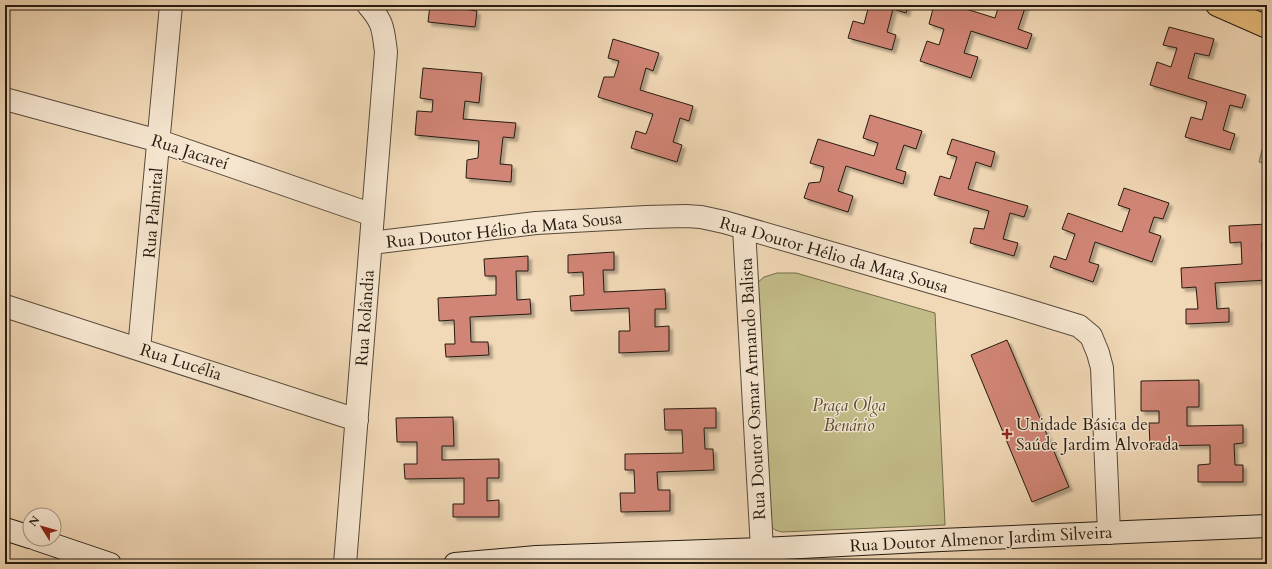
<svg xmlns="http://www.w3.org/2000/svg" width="1272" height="569" viewBox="0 0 1272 569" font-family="Cardo,serif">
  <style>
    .green { fill: #c2bc88; stroke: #736c4c }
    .building { fill: #d18576; stroke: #241b10; filter: url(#shadow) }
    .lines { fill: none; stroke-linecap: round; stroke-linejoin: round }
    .street-casing { stroke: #574a3a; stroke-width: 24 }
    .secondary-casing { stroke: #241b10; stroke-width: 24 }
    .primary-casing { stroke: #241b10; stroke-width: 24 }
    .street { stroke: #f6e6d0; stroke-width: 22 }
    .secondary { stroke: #f6e6d0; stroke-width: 22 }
    .primary { stroke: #e8bc7b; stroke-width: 22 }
    .poi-dot { fill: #8f2418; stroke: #f6e6d0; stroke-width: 1.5 }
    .labels { text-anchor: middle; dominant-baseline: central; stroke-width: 3; stroke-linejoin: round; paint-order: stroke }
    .street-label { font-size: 17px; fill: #241b10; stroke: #f6e6d0 }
    .park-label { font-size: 17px; font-style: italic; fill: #534b34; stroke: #f6e6d0 }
    .poi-label { font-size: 17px; fill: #241b10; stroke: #f6e6d0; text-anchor: start }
  </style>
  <defs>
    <filter id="shadow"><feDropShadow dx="3.5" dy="3.5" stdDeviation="1" flood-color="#0004"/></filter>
  </defs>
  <rect width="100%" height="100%" fill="#f1d8b6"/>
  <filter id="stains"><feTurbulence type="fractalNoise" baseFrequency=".005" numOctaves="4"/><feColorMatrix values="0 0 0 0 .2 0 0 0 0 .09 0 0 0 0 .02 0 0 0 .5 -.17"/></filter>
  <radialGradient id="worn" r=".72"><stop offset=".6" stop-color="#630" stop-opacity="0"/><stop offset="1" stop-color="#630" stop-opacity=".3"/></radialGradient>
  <path class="green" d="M1267 130V164L1259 162Z
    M777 273H796L935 313 945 525 782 532 775 530 767 521 756 284 764 277Z"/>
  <path class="building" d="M430 5H464V9L477 11 475 27 428 22Z
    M869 5H908L906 13 893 9 887 32 896 35 892 50 848 38 853 21 864 24Z
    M934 5H953L995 18 999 5H1026L1018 29 1032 34 1027 49 971 31 964 53 978 57 971 78 920 61 927 41 939 45 944 29 929 24Z
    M1169 27 1214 39 1209 56 1195 53 1188 78 1246 95 1242 108 1230 105 1223 130 1235 134 1230 150 1185 137 1191 117 1202 120 1207 102 1150 85 1157 62 1171 67 1177 48 1163 45Z
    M613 39 659 53 653 71 646 68 640 90 693 106 689 121 680 118 673 142 682 145 677 162 631 148 636 131 646 134 653 114 598 97 604 77H614L619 61 608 58Z
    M423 68 482 73 479 103 465 101 463 119 516 123 514 138 503 137 500 164 512 165 511 182 466 178 467 160 478 158 479 141 415 135 417 111 432 112 433 100 420 98Z
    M870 115 922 131 916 149 904 145 896 169 906 172 903 184 846 166 838 191 853 196 848 212 804 198 809 183 820 182 824 167 810 163 818 139 874 156 878 143 863 138Z
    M952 139 995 152 991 167 976 162 968 189 1028 206 1024 217 1010 213 1003 239 1018 243 1014 256 970 243 974 228 984 229 989 211 934 195 940 176 950 179 957 157 947 154Z
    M1124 188 1169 203 1163 219 1154 217 1149 232 1161 236 1152 262 1095 242 1089 262 1099 265 1093 282 1050 267 1054 256 1066 260 1075 234 1062 229 1068 213 1122 232 1130 209 1118 205Z
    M1267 224V242L1262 243 1263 270 1267 269V280L1215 283 1217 309 1229 308V322L1186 324V309H1198L1196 287 1182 288 1181 268 1242 264 1241 242 1230 243 1229 226Z
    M614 252V270H603L604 292 665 289 666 309H655V327L669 326V351L619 353V331H630L629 308 571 311 570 296 584 295 583 272 568 273V255Z
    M528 256V271H516L517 300 530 299 531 314 470 317 471 342H488L489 355 446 357 445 344H455L454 320 439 321 438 298 496 295V276H485L484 259Z
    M1007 340 1069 487 1032 502 971 355Z
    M1199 380V407H1187V426L1243 425V443L1234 444 1235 465H1243V482H1198V465L1210 464V445L1150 446 1149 423H1159V411H1141V381Z
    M716 408V428H704L705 449H713L714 470 657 472 658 490H670V511L621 512 620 493H635L634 470H625V454L683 453 682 430H665L664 409Z
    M453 417 454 446H442V460L499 459V478H487V501L499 500V517H453V504H464V478L405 479 404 464H417V442H397L396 418Z"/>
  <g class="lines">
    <defs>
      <path id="street" d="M5 99 159 141 373 215
        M744 228 762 549
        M371 243 536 223 646 217 686 216 701 217 724 222 1017 307 1079 326 1091 336 1098 353 1102 368 1109 533
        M5 306 357 420
        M139 349 171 5
        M345 564 386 52C383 30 384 23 368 5"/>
      <path id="secondary" d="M5 529 30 537
        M36 539 110 564
        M455 564 536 557 762 549 941 540 1267 526"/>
      <path id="primary" d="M1217 5 1267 27"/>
    </defs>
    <use href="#street" class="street-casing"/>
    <use href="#secondary" class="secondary-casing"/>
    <use href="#primary" class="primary-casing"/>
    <use href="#street" class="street"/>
    <use href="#secondary" class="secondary"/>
    <use href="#primary" class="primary"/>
  </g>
  <path class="poi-dot" d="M1005 428h4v4h4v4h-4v4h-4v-4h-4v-4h4z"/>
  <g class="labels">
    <g class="street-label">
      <text transform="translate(190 152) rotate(18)">Rua Jacareí</text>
      <text transform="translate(153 213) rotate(-85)">Rua Palmital</text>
      <text transform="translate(504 230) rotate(-6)">Rua Doutor Hélio da Mata Sousa</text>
      <text transform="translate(834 255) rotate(16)">Rua Doutor Hélio da Mata Sousa</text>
      <text transform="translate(365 318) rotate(-86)">Rua Rolândia</text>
      <text transform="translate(181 362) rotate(18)">Rua Lucélia</text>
      <text transform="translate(753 389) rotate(-93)">Rua Doutor Osmar Armando Balista</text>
      <text transform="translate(981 539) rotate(-3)">Rua Doutor Almenor Jardim Silveira</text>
    </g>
    <g class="park-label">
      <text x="849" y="405">Praça Olga<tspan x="849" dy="20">Benário</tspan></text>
    </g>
    <g class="poi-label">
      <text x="1016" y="424">Unidade Básica de<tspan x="1016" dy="20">Saúde Jardim Alvorada</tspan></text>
    </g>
  </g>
  <rect width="1272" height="569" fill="none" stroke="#f1d8b6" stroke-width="20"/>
  <rect x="6" y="6" width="1260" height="557" fill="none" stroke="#241b10" stroke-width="2"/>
  <rect x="10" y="10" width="1252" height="549" fill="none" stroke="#241b10"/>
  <g transform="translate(42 527) rotate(307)"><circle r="19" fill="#f6e6d0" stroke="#a29583"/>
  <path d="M0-3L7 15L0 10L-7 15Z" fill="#8f2418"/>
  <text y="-6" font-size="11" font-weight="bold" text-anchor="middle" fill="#241b10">N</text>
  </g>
  <rect width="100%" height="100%" filter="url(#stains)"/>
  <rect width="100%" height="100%" fill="url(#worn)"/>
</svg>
